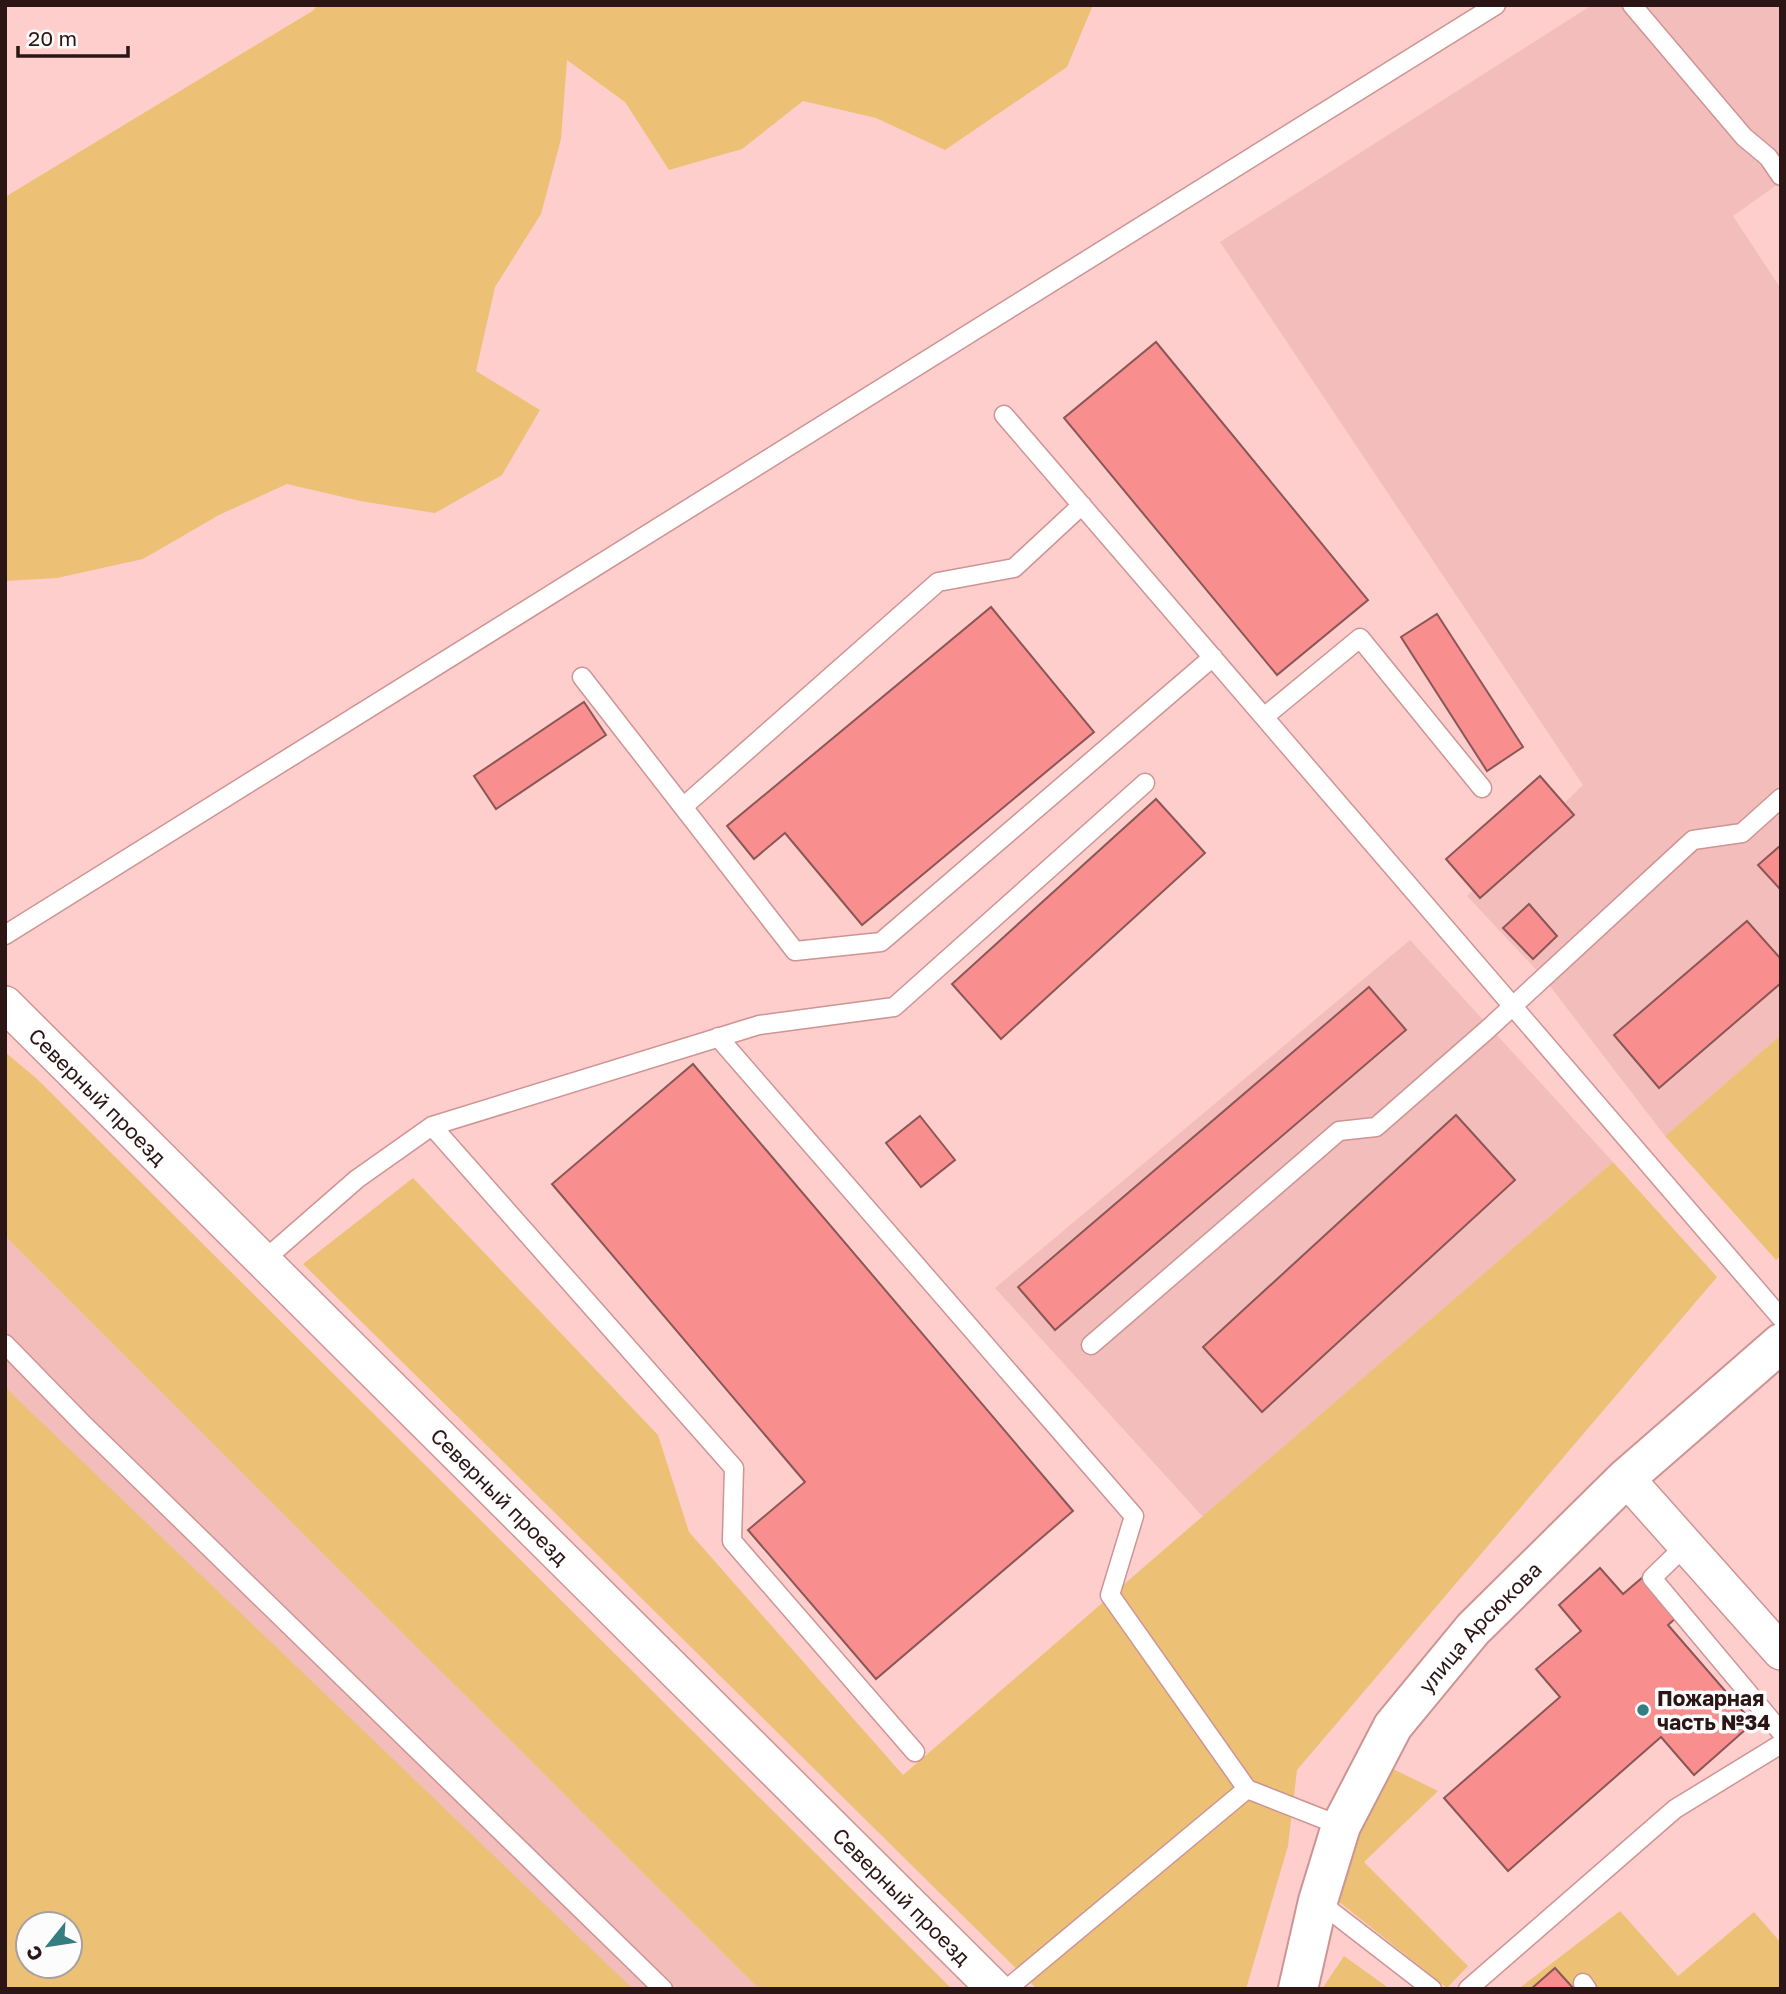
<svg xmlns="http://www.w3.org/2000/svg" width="1786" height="1994" viewBox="0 0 1786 1994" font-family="'Golos Text',sans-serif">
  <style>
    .built { fill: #f3bdbb; fill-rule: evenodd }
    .green { fill: #ecc175; fill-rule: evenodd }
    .building { fill: #f98e8e; stroke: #8b5756; stroke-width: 2 }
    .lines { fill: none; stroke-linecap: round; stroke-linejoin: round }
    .lane-casing { stroke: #cd9493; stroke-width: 21 }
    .street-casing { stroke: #cd9493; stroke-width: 38 }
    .secondary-casing { stroke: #cd9493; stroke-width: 42 }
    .lane { stroke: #fff; stroke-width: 18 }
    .street { stroke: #fff; stroke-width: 35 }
    .secondary { stroke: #fff; stroke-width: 38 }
    .poi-dot { fill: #347d81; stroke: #fcfcfc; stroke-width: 2.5 }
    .labels { text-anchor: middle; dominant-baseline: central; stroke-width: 7; stroke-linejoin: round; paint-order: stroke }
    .street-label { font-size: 21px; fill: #2b1615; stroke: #fcfcfc }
    .poi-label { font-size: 21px; font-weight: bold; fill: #2b1615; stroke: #fcfcfc; text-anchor: start }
  </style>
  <rect width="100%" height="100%" fill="#fececc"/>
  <path class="built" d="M1592 5H1781V182L1733 216 1781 289V1035L1665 1136 1543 977 1467 896 1583 785 1220 242Z
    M1410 940 1613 1162 1203 1517 995 1288Z
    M5 1236 759 1989H5ZM28 1924H70V1966H28Z"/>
  <path class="green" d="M317 5H1093L1067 67 945 150 876 118 803 101 742 149 669 170 625 102 567 60 561 139 541 214 495 287 476 371 540 410 502 475 435 513 360 501 287 484 219 515 143 559 57 578 5 581V197L314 10Z
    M1781 1035V1256L1776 1260 1665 1136Z
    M5 1052 36 1078 952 1989H759L5 1236Z
    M1613 1162 1717 1277 1297 1770 1288 1846 1246 1989H1037L303 1264 413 1178 658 1435 689 1532 903 1775Z
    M5 1386 12 1394 633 1989H5ZM70 1924V1966H28V1924Z
    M1387 1766 1438 1791 1364 1862 1468 1966 1447 1988 1333 1897 1348 1840Z
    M1620 1911 1678 1976 1754 1912 1781 1943V1989H1518Z
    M1344 1956 1390 1989H1322Z"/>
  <path class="building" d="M1156 342 1368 600 1277 675 1064 418Z
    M991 607 1094 732 862 925 785 833 754 859 727 826Z
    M1437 614 1523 747 1487 771 1401 637Z
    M584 702 606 735 496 809 474 776Z
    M1540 776 1574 815 1480 898 1446 859Z
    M1156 799 1205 853 1001 1039 952 984Z
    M1781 845V890L1758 865Z
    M1529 904 1557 936 1533 959 1503 928Z
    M1747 921 1781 959V983L1659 1088 1614 1035Z
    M1369 987 1406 1030 1055 1330 1018 1287Z
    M693 1064 1073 1511 876 1679 748 1530 805 1482 552 1184Z
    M1456 1115 1515 1180 1262 1412 1203 1347Z
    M920 1116 955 1160 921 1187 886 1143Z
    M1600 1568 1623 1594 1643 1577 1677 1617 1668 1625 1753 1723 1694 1775 1661 1737 1508 1871 1444 1798 1560 1697 1536 1669 1581 1631 1559 1605Z
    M1555 1968 1574 1989H1531Z"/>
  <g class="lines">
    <defs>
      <path id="lane" d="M1632 5 1744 137 1768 157 1781 176
        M1004 415 1781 1318
        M582 677 795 951 881 942 1213 657
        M1264 717 1360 638 1482 788
        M683 807 938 582 1014 568 1082 505
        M5 935 1496 5
        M718 1037 1134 1516 1110 1595 1247 1789 1007 1989
        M432 1126 734 1468 732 1541 915 1752
        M263 1261 357 1179 432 1126 759 1025 894 1007 1145 783
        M5 1344 85 1426 663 1989
        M1091 1345 1339 1131 1376 1127 1488 1029 1693 840 1742 833 1781 798
        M1686 1545 1652 1578 1781 1732
        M1247 1789 1341 1826
        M1318 1901 1432 1989
        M1583 1983 1587 1989
        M1468 1989 1675 1809 1781 1744"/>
      <g id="street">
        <path id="s1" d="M5 1004 995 1989"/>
        <path d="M1626 1478 1781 1652"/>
      </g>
      <g id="secondary">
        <path id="s2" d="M1298 1989 1318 1901 1341 1826 1393 1726 1473 1629 1626 1478 1781 1343"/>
      </g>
    </defs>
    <use href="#lane" class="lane-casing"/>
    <use href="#street" class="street-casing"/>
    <use href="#secondary" class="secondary-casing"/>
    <use href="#lane" class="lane"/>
    <use href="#street" class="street"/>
    <use href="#secondary" class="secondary"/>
  </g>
  <circle class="poi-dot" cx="1643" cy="1710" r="7"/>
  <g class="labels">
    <g class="street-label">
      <text stroke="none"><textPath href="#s1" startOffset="131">Северный проезд</textPath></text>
      <text stroke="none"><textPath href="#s1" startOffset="698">Северный проезд</textPath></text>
      <text stroke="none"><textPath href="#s2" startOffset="413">улица Арсюкова</textPath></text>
      <text stroke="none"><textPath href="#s1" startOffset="1265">Северный проезд</textPath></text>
    </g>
    <g class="poi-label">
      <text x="1657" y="1698">Пожарная<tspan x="1657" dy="24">часть №34</tspan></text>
    </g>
  </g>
  <rect width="1786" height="1994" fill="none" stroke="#2b1615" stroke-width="14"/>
  <g transform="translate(49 1945) rotate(240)"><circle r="33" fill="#fcfcfc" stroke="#a8a0a0" stroke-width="2"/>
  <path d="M0-5L12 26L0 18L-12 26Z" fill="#347d81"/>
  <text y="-10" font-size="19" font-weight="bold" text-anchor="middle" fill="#2b1615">С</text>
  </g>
  <path d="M18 46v10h110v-10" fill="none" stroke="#2b1615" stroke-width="3.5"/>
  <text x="28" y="46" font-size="21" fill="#2b1615" stroke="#fcfcfc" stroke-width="5" paint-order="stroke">20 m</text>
</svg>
